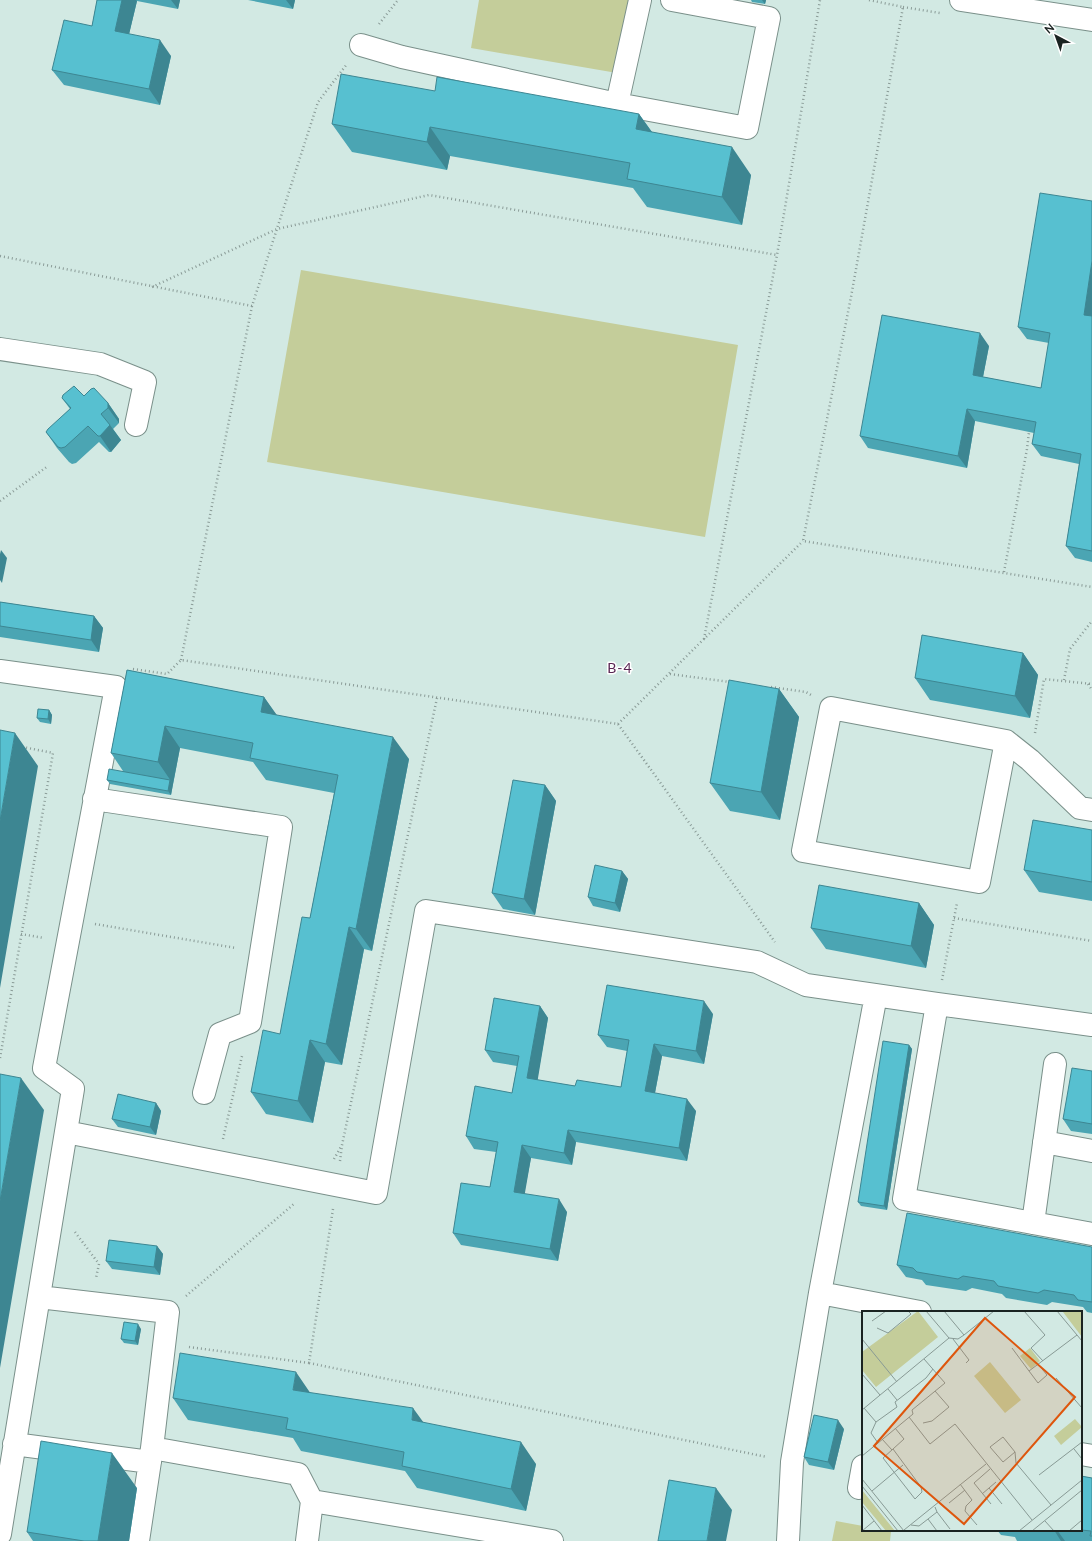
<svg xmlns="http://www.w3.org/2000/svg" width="1092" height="1541" viewBox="0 0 1092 1541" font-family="Lato,sans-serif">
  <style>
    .green { fill: #c4cd9a }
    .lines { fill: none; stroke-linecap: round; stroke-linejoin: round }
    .minor-casing { stroke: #7a908a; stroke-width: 24 }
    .path { stroke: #8a9b97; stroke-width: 2.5; stroke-dasharray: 1 3; stroke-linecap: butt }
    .minor { stroke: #fff; stroke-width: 22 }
    .wall { fill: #4ba5b3 }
    .shaded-wall { fill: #3d8692 }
    .building { fill: #57c0d0; stroke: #3d8692 }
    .labels { text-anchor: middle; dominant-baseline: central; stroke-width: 3; stroke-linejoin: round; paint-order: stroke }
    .neighbourhood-label { font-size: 14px; letter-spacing: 1px; fill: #592553; stroke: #fff }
    .inset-road { fill: none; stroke: #889a95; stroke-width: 1 }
    .view { fill: #de560d; fill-opacity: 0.15; stroke: #de560d; stroke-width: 2 }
    .inset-edge { fill: none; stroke: #1a2321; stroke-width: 2 }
  </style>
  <rect width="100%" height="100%" fill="#d2e9e3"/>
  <path class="green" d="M479 0H629L617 73 471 48Z
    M301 270 738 345 705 537 267 462Z
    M836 1521 863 1526V1530L891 1531 890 1541H832Z"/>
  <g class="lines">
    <defs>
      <path id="minor" d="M961 0 1092 20
        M361 45 402 57 617 104 640 0
        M617 104 747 128 769 18 672 0
        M0 349 100 364 145 382 136 425
        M0 671 116 687 44 1068 73 1089 6 1497
        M1006 741 979 882 803 851 831 708 1006 741 1030 760 1080 808 1092 810
        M94 799 281 827 250 1022 220 1034 204 1093
        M937 1004 904 1199 1092 1234
        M66 1132 376 1193 426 911 757 962 806 985 937 1004 1092 1025
        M1044 1142 1092 1151
        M1033 1223 1055 1064
        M820 1293 920 1312
        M39 1297 168 1312 152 1448
        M14 1444 150 1462
        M1081 1454 1092 1456
        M859 1488 863 1466
        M0 1496 6 1497 0 1534
        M312 1501 552 1541
        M138 1541 152 1448 298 1474 312 1501 307 1541
        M788 1541 792 1462 820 1293 876 995"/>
    </defs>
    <use href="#minor" class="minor-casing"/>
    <path class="path" d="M869 0 903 7 851 297 803 541 1092 587
      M903 7 940 13
      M379 24 398 0
      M0 256 252 306 318 102 347 64
      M152 287 277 229 429 195 777 255 820 0
      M0 501 48 466
      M1004 572 1027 449 1029 432
      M704 639 777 255
      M181 660 252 306
      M133 669 167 674 181 660 618 724 775 942
      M670 674 730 682
      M1064 680 1070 649 1092 621
      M1088 684 1092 690
      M771 687 806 692 811 695
      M618 724 803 541
      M1035 733 1044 679 1092 684
      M954 918 1092 941
      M95 924 236 948
      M21 934 44 938
      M942 980 957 903
      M0 1058 53 753 23 747
      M223 1139 242 1056
      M334 1159 342 1145 437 698
      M340 1161 342 1145
      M333 1209 309 1363 767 1457
      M75 1232 99 1264 96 1278
      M186 1296 295 1203
      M189 1347 309 1363"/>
    <use href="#minor" class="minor"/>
  </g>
  <path class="wall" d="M97 0H180L178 9 137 1 129 34 171 56 160 105 64 85 52 70 92 26Z
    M248 0H295L293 9Z
    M751 0H766L765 4 752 2Z
    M435 91 639 114 652 132 751 175 742 225 647 207 633 188 450 156 447 170 352 152 332 124Z
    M1092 201V562L1075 558 1066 546 1079 464 1041 456 1032 444 1034 433 975 421 967 468 868 448 860 436 989 346 983 377 1041 388 1049 343 1027 339 1018 327Z
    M84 396 108 403 119 419V423L113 429 121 440 111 452H109L99 442 76 463 72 464 69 462 57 448 46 432 70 409 62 398Z
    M0 602 94 616 103 628 99 652 0 637Z
    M1023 653 1038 675 1030 718 930 700 915 678Z
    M127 670 264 697 276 715 409 759 372 951 364 949 342 1065 325 1062 313 1123 266 1114 251 1092 280 1034 310 918 334 793 266 780 253 762 180 748 171 795 110 784 107 780 123 771 111 753Z
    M779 689 799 717 780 820 730 811 710 783Z
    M49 710 52 715 51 724 40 722 37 718Z
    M545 785 556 801 535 915 503 909 492 893Z
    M1092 830V901L1039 892 1024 870Z
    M622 871 628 879 620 912 593 906 588 897Z
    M919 903 934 925 926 968 826 949 811 928Z
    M540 1006 548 1018 537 1080 575 1086 621 1087 627 1051 607 1047 598 1035 713 1014 704 1064 662 1056 655 1093 696 1111 687 1161 576 1142 572 1165 531 1158 524 1194 567 1212 558 1261 461 1245 453 1233 490 1187 496 1152 474 1149 466 1136 512 1093 517 1066 493 1062 485 1050Z
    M909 1045 912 1049 887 1210 861 1206 858 1202Z
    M1092 1071V1134L1071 1131 1063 1119Z
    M156 1103 161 1111 156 1135 118 1127 112 1119Z
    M157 1246 163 1254 160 1275 112 1269 106 1261Z
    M1092 1247V1313L1087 1312 1083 1307 1052 1302 1047 1305 1006 1298 1002 1294 972 1288 966 1291 926 1285 922 1280 906 1277 897 1265Z
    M141 1329 138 1345 124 1343 121 1339Z
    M310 1393 424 1423 536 1464 526 1511 417 1488 405 1471 301 1451 293 1438 188 1420 173 1398Z
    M844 1429 834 1470 809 1465 804 1457Z
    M1081 1476 1092 1478V1541H1017L1015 1537 1001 1535 997 1530H1081Z
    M137 1488 129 1541H33L27 1532Z"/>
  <path class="shaded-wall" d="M122 0H136L137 1 126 47 115 31Z
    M171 0H180L178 9Z
    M286 0H295L293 9Z
    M762 0H766L765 4Z
    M160 40 171 56 160 105 149 89Z
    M639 114 659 142 636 129Z
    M430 127 450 156 447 170 427 142Z
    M732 147 751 175 742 225 722 197Z
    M1092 261V326L1084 315Z
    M980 333 989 346 981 387 973 375Z
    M108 403 119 419V423L108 408Z
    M967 409 975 421 967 468 958 456Z
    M110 425 121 440 111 452 100 436Z
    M1 550 7 558 2 583 0 580V554Z
    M94 616 103 628 99 652 91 640Z
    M1023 653 1038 675 1030 718 1015 696Z
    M779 689 799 717 780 820 761 792Z
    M264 697 279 718 261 712Z
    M49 710 52 715 51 724 48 719Z
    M165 726 180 748 173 784 158 762Z
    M15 733 38 766 0 988V821Z
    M393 737 409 759 372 951 356 929Z
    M170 780 173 784 171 795 168 791Z
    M545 785 556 801 535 915 524 899Z
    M622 871 628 879 620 912 615 903Z
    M919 903 934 925 926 968 911 946Z
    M349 927 364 949 342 1065 326 1044Z
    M704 1001 713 1014 704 1064 696 1051Z
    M540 1006 548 1018 536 1090 527 1078Z
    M310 1040 325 1062 313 1123 298 1101Z
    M654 1044 662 1056 653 1103 645 1091Z
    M909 1045 912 1049 887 1210 884 1206Z
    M21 1078 44 1110 0 1368V1201Z
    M687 1099 696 1111 687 1161 679 1148Z
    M156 1103 161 1111 156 1135 150 1127Z
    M568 1130 576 1142 572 1165 564 1153Z
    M522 1145 531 1158 523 1204 514 1192Z
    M559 1199 567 1212 558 1261 550 1249Z
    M157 1246 163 1254 160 1275 154 1267Z
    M138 1324 141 1329 138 1345 135 1341Z
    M296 1372 311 1394 293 1390Z
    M413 1408 429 1430 412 1420Z
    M838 1420 844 1429 834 1470 828 1462Z
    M521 1442 536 1464 526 1511 511 1489Z
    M112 1453 137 1488 129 1541H98Z
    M716 1488 732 1510 726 1541H707Z
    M1054 1530H1057L1065 1541H1061Z"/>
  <path class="building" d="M97 0H122L115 31 160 40 149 89 52 70 64 20 92 26Z
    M341 74 435 91 437 77 639 114 636 129 732 147 722 197 627 179 630 163 430 127 427 142 332 124Z
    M1040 193 1092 201V261L1084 315 1092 316V551L1066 546 1081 454 1032 444 1036 422 967 409 958 456 860 436 882 315 980 333 973 375 1041 388 1050 333 1018 327Z
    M74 386 84 396 91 389 94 388 108 403V408L101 414 110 425 100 436H98L88 426 65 447 61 448 58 447 46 432 48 429 71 408 62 398 63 395Z
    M0 602 94 616 91 640 0 626Z
    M922 635 1023 653 1015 696 915 678Z
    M127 670 264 697 261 712 393 737 356 929 349 927 326 1044 310 1040 298 1101 251 1092 263 1030 280 1034 302 917 310 918 338 775 250 758 253 743 165 726 158 762 111 753Z
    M729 680 779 689 761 792 710 783Z
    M38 709 49 710 48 719 37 718Z
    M0 730 15 733 0 821Z
    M109 769 170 780 168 791 107 780Z
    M513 780 545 785 524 899 492 893Z
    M1033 820 1092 830V882L1024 870Z
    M595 865 622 871 615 903 588 897Z
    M819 885 919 903 911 946 811 928Z
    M607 985 704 1001 696 1051 654 1044 645 1091 687 1099 679 1148 568 1130 564 1153 522 1145 514 1192 559 1199 550 1249 453 1233 461 1183 490 1187 498 1142 466 1136 475 1086 512 1093 519 1056 485 1050 494 998 540 1006 527 1078 575 1086 577 1080 621 1087 629 1040 598 1035Z
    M883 1041 909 1045 884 1206 858 1202Z
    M1072 1068 1092 1071V1124L1063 1119Z
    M0 1074 21 1078 0 1201Z
    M118 1094 156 1103 150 1127 112 1119Z
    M907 1213 1092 1247V1302L1078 1300 1074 1295 1044 1290 1038 1293 998 1286 994 1281 963 1276 958 1279 917 1272 913 1268 897 1265Z
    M109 1240 157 1246 154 1267 106 1261Z
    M124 1322 138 1324 135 1341 121 1339Z
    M180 1353 296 1372 293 1390 413 1408 412 1420 521 1442 511 1489 402 1466 404 1452 286 1429 288 1418 173 1398Z
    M814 1415 838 1420 828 1462 804 1457Z
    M41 1441 112 1453 98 1541H84L27 1532Z
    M1081 1476 1092 1478V1536H1090L1091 1531 1081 1530Z
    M669 1480 716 1488 707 1541H658Z"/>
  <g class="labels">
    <g class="neighbourhood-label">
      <text x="620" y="667">В-4</text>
    </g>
  </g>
  <g transform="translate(862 1311)">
    <rect width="220" height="220" fill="#d2e9e3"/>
    <path d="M56 0 76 26 14 76 0 59V41ZM220 0V26L201 1ZM168 37 178 50 169 58 158 45ZM128 51 159 89 143 102 112 65ZM213 108 220 116 199 134 192 125ZM0 179 33 220H24L0 191Z" fill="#c4cd9a"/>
    <path class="inset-road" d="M64 0 87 27M82 0 102 24 96 28 87 27M162 0 183 24 169 37 181 50M195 0 220 30M10 10 24 0M15 17 26 22 49 3 46 0M102 24 132 0M0 28 35 71M91 28 107 49 104 52M150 37 167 60 215 24M167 60 176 72 185 64 176 53M0 63 18 84M194 67 220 97M26 78 35 89M0 99 87 27M47 106 68 133 93 113 170 209M14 111 35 96 33 91 64 67 71 58M61 112 70 110 87 96 73 80M20 128 30 139M16 132 51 103 50 99 83 72 62 48M31 138 59 176 60 181 53 188 21 147ZM31 138 42 128 33 117M212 138 220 148M153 141 141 151 128 136 141 126 153 141 154 152 189 194M0 145 16 132 9 122 14 111 2 97M128 158 112 172 129 193M177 164 220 131M0 168 42 220M98 173 110 189 104 195 103 200 115 214M0 175 36 220M127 177 140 193M10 180 41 154M120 183 134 171M87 192 103 179M0 194 20 220M75 201 88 218M66 208 75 220M183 210 192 220M49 214 57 215 75 201 73 196M42 219 124 153M0 220 12 210M157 220 220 169M170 220 220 179M207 220 220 209"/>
    <path class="view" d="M123 7 213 86 102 213 12 135Z"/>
    <rect width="220" height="220" class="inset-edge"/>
  </g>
  <g transform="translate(1056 36) rotate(319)" stroke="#ffffff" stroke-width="3" paint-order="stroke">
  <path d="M0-3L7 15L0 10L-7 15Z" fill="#1a2321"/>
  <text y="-6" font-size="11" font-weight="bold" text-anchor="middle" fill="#1a2321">N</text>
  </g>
</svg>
